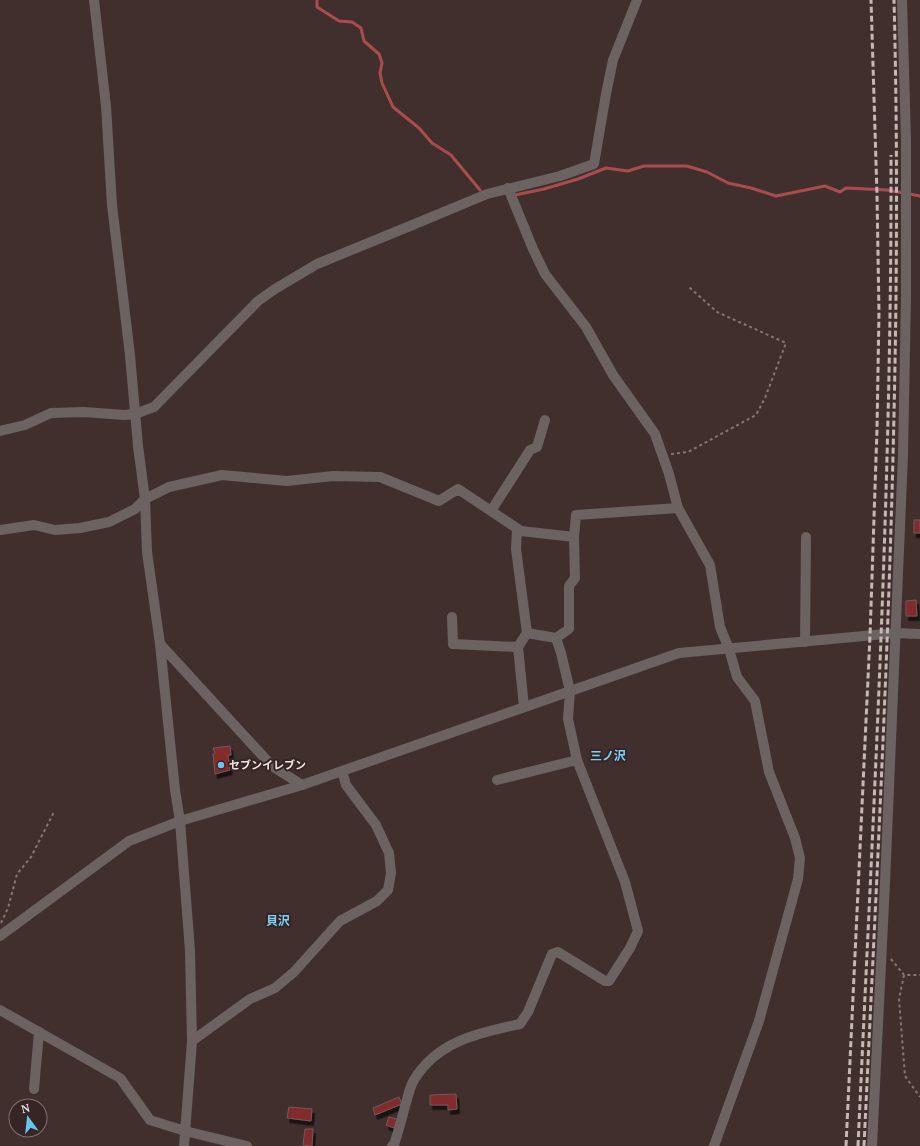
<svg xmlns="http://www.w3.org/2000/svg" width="920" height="1146" font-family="'PT Serif','Noto Sans JP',serif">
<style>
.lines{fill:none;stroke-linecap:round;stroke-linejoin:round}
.stream{stroke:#aa4c4c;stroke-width:3}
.building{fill:#83292c;stroke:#6f5b5a;filter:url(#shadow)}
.path{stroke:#857574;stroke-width:2;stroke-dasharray:3 3;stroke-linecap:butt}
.minor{stroke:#6c6262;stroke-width:10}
.rail{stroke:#c5b7b6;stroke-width:3;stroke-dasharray:6 3;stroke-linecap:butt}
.poi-dot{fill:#69c4f1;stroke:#362524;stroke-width:1.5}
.labels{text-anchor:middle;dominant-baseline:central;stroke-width:4;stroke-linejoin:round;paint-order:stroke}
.poi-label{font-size:11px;font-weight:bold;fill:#efe3e2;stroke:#362524;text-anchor:start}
.neighbourhood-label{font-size:12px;font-weight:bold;fill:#7ed1fb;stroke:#362524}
</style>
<defs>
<filter id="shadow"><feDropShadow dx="2.5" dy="4.5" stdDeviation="0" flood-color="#0009"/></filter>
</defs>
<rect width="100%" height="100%" fill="#412f2e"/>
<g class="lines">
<g class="stream">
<polyline points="317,0 317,7 339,21 352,22 361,28 364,41 379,54 382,63 380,73 382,83 393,107 419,128 432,143 451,155 480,190"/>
<polyline points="910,194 920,196"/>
<polyline points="515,195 544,189 578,179 606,168 628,171 644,166 687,166 707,172 728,183 751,188 776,196 825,186 840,192 846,188 887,190 904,193"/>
</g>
</g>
<g class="building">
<rect x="914" y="520" width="6" height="13"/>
<polygon points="916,600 917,616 906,616 906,601"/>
<polygon points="230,746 231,755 228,755 230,770 215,774 213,754 215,753 213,748"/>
<polygon points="456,1094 457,1109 448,1110 448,1105 430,1105 430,1095"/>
<polygon points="399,1097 402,1104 375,1115 373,1108"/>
<polygon points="289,1107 312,1109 311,1121 287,1118"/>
<polygon points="389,1117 397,1119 394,1128 386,1125"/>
<polygon points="305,1129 313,1129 312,1146 303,1145"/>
</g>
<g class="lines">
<g class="path">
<polyline points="671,454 688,452 756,415 765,398 786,343 717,312 689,287"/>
<polyline points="1,923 8,908 17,874 31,857 54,812"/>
<polyline points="891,959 904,975 920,975"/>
<polyline points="904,975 899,999 905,1076 920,1097"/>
</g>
<g class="minor">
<polyline points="94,0 106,106 112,205 130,355 138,446 145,499 147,552 160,644 175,790 180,821 190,951 192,1041 184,1146"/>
<polyline points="508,188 533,249 545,274 586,327 613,375 655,434 669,474 678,508 710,565 720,627 729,649 737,677 755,701 769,772 795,838 800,858 798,879 759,1021 714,1146"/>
<polyline points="0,431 25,425 51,413 84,412 124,415 135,414 154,407 258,301 275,289 317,264 410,226 487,194 560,176 594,164 606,94 613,60 637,0"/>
<polyline points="491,511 530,450 537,447 545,420"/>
<polyline points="517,529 516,549 527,633 518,647 524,707"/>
<polyline points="0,530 34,525 55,530 80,528 109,522 135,509 145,499 169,487 222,475 287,481 333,476 380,477 439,501 458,489 521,531 574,537 576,515 678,508"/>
<polyline points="452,617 453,644 518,647"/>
<polyline points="527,633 556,638 569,629 569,586 575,578 574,537"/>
<polyline points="805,642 806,537"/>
<polyline points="160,644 272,766 302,785"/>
<polyline points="497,780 577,760"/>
<polyline points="0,936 129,841 180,821 302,785 679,653 864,636 895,633 920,634"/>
<polyline points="0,1010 120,1078 150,1120 185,1131 247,1146"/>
<polyline points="192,1041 250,999 275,988 294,972 340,921 377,901 388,890 391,873 389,853 376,825 346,785 342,771"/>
<polyline points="34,1089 39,1032"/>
<path d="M392 1146 394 1145C398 1132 402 1119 405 1106 408 1098 409 1088 414 1080 437 1041 479 1033 520 1024L528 1012 552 954 558 952 605 981H609L630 948 638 931 625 882 577 760 568 719 570 691 561 653 556 638"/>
<polyline points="872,1146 885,883 903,455 906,297 906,140 902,0"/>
</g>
<g class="rail">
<polyline points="846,1146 870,636 877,429 879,312 877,195 871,0"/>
<path d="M858 1146C873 816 892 485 891 155"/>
<path d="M864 1146C882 764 904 382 894 0"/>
</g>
</g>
<circle class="poi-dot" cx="221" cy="765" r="4"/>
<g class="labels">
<g class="poi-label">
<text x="229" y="765">セブンイレブン</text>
</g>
<g class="neighbourhood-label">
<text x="608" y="755">三ノ沢</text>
<text x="278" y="920">貝沢</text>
</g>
</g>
<g transform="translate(28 1118) rotate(345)"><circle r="19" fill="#362524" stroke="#807170"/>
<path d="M0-3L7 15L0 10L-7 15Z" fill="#69c4f1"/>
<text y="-6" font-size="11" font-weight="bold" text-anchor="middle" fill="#efe3e2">N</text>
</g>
</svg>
